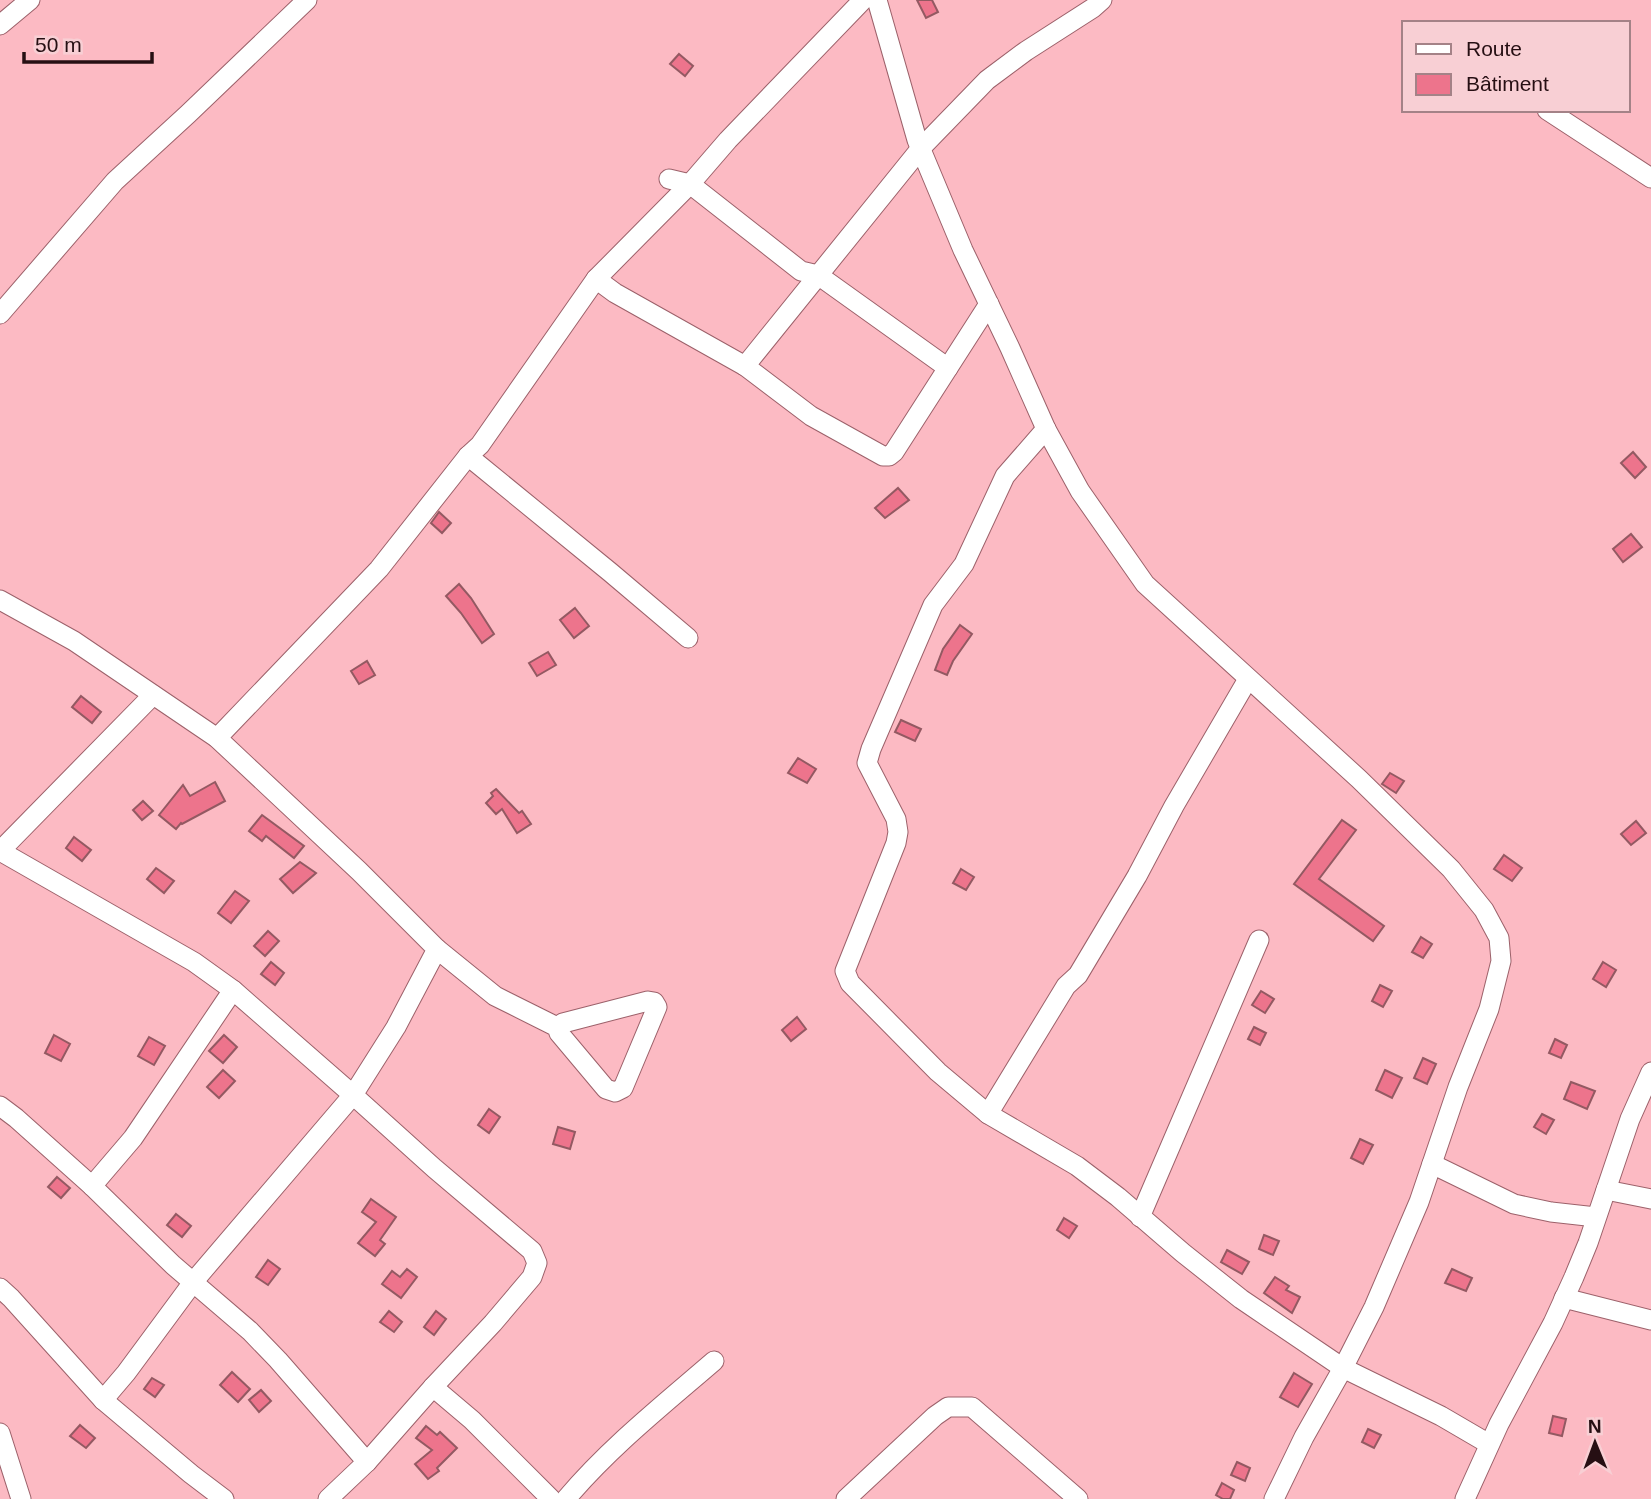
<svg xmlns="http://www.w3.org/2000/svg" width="1651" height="1499" font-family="Helvetica,sans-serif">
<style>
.building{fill:#ed748c;stroke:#935962;stroke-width:2}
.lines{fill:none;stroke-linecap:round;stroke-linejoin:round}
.minor-casing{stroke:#9c616a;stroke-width:21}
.minor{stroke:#fff;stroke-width:19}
</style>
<rect width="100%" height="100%" fill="#fcbac3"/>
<g class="building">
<polygon points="917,0 932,0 938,12 926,18"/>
<polygon points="679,54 693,66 685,76 670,64"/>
<polygon points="1633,452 1646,467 1635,478 1621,463"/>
<polygon points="898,488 909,500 885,518 875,508"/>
<polygon points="439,512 451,523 442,533 431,523"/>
<polygon points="1631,534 1642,547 1623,562 1613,549"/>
<polygon points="459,584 471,598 494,634 482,643 461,613 446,596"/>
<polygon points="575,608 589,626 574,638 560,620"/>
<polygon points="960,625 972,634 953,661 947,675 935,670 943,649"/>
<polygon points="548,652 556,665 537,676 529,663"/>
<polygon points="367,661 375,675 359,684 351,671"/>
<polygon points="81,696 101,712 92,723 72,707"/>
<polygon points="901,720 921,729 915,741 895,732"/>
<polygon points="798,758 816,769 807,783 788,773"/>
<polygon points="1390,773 1404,781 1396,793 1382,784"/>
<polygon points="215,782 225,801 182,824 181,823 176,829 159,815 183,785 190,796"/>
<polygon points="496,789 519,813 522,811 531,824 517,833 502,809 496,814 486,803 493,796 491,793"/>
<polygon points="143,801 153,811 142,820 133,810"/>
<polygon points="262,815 304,846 294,858 266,836 262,841 249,831"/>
<polygon points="1342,820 1356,830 1319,879 1384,926 1373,941 1294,884"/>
<polygon points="1636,821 1646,833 1631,845 1621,834"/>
<polygon points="74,837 91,850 82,861 66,848"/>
<polygon points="1504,855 1522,868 1512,881 1494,869"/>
<polygon points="300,862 316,873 293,893 280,879"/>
<polygon points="156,868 174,881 164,893 147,879"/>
<polygon points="961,869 974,877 966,890 953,883"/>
<polygon points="235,891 249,901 231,923 218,913"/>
<polygon points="268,931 279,941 265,956 254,946"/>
<polygon points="1421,937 1432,944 1423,958 1412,952"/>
<polygon points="271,962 284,973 275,985 261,974"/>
<polygon points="1603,962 1616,970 1606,987 1593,979"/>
<polygon points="1380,985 1392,991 1383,1007 1372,1001"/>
<polygon points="1261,991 1274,999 1265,1013 1252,1005"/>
<polygon points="797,1017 806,1029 791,1041 782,1030"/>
<polygon points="1254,1027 1266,1033 1260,1045 1248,1039"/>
<polygon points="54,1035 70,1044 61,1061 45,1053"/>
<polygon points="224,1035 237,1047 223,1063 209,1051"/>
<polygon points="149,1037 165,1046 154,1065 138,1056"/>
<polygon points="1555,1039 1567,1045 1561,1058 1549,1053"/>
<polygon points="1423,1058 1436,1064 1427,1084 1414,1078"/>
<polygon points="223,1070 235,1081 219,1098 207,1087"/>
<polygon points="1385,1070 1402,1078 1392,1098 1376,1090"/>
<polygon points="1571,1082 1595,1091 1587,1109 1564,1099"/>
<polygon points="489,1109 500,1117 489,1133 478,1125"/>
<polygon points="1542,1114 1554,1120 1546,1134 1534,1127"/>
<polygon points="558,1127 575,1132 570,1149 553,1144"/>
<polygon points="1360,1139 1373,1145 1363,1164 1351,1158"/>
<polygon points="57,1177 70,1188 61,1198 48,1187"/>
<polygon points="371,1199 396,1217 380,1240 385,1244 375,1256 358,1243 376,1222 362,1212"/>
<polygon points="176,1214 191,1226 182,1237 167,1225"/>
<polygon points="1064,1218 1077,1226 1069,1238 1057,1230"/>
<polygon points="1264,1235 1279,1241 1273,1255 1259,1249"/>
<polygon points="1227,1250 1249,1262 1242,1274 1221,1262"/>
<polygon points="268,1260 280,1269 268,1285 256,1277"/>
<polygon points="407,1269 417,1277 401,1298 382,1284 392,1271 400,1277"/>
<polygon points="1452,1269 1472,1278 1466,1291 1445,1283"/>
<polygon points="1275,1277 1289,1286 1286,1290 1300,1297 1292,1313 1264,1293"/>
<polygon points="389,1311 402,1322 394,1332 380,1322"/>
<polygon points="436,1311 446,1319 434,1335 424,1327"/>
<polygon points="232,1372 250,1389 238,1402 220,1385"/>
<polygon points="1294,1373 1312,1384 1298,1407 1280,1397"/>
<polygon points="152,1378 164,1385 155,1397 144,1389"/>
<polygon points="261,1390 271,1401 259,1412 249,1400"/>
<polygon points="1553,1416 1566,1419 1562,1436 1549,1433"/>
<polygon points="80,1425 95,1438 86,1448 70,1436"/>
<polygon points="426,1426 437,1435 440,1432 457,1448 437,1468 439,1471 428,1479 415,1464 432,1450 416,1438"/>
<polygon points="1368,1429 1381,1435 1374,1448 1362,1442"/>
<polygon points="1237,1462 1250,1468 1245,1481 1231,1475"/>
<polygon points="1222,1483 1234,1490 1230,1499 1223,1499 1216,1495"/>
</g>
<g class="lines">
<defs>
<g id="minor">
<polyline points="877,0 917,140 963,250 1010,348 1046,429 1080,491 1145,584 1359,779 1451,869 1484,910 1499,938 1501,961 1489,1009 1458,1087 1419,1202 1374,1307 1343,1368 1304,1437 1274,1499"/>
<polyline points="0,25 30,0"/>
<polyline points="1547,110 1651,178"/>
<polyline points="669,179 690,184 801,271 818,275 948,368"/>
<polyline points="596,279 615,293 745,366 811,416 883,456 889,456 894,452 989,304"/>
<polyline points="0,314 115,181 188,114 307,0"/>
<polyline points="745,366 921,148 987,80 1026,51 1093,8 1102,0"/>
<polyline points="1046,429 1005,476 964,564 933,605 871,749 867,763 896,819 898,832 896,843 845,971 850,983 938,1072 988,1114 1077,1166 1118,1197 1183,1253 1241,1299 1343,1368 1441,1416 1489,1444"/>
<polyline points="468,456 610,572 688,638"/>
<polyline points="0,600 74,641 217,738 359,871 437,949 396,1027 353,1095 434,1168 532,1251 537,1263 532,1277 493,1323 433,1387 367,1462 328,1499"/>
<polyline points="217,738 379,569 468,456 480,445 596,279 690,184 728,140 863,0"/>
<polyline points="0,851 194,962 233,990 353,1095 194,1281 126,1373 103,1400"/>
<polyline points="0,851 153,695"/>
<polyline points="437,949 495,996 557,1027 559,1033 606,1089 615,1092 623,1088 657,1007 654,1002 648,1001 563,1023 557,1027"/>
<polyline points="0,1106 16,1118 92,1186 173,1265 250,1331 278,1360 367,1462"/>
<polyline points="988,1114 1066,986 1078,975 1137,876 1174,806 1248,679"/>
<polyline points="1432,1164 1514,1204 1551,1212 1596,1217"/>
<polyline points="92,1186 133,1138 233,990"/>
<polyline points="1606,1190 1651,1199"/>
<polyline points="1140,1217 1259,940"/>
<polyline points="0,1288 11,1298 103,1400 191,1474 224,1499"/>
<polyline points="1564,1298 1651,1320"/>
<polyline points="433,1387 472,1420 551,1499"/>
<polyline points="0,1433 21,1499"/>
<path d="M566 1499C610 1447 663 1405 714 1361"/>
<polyline points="846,1499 935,1416 948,1407 972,1407 1078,1499"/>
<polyline points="1465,1499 1499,1424 1553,1323 1574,1277 1588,1243 1630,1119 1651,1072"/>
</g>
</defs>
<use href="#minor" class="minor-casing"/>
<use href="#minor" class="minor"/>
</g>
<rect x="1402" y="21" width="228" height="91" fill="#f8cfd4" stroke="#a48287" stroke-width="2"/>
<rect x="1416" y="44" width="35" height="10" fill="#ffffff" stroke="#a48287" stroke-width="2"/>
<text x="1466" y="56" font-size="21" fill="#260f13">Route</text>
<rect x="1416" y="74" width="35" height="21" fill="#ed748c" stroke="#a48287" stroke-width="2"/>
<text x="1466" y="91" font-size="21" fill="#260f13">Bâtiment</text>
<g transform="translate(1595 1443) rotate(359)" stroke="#f8cfd4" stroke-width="5" paint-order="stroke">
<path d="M0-5L12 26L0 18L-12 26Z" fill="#260f13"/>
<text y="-10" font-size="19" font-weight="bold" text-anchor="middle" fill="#260f13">N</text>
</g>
<path d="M24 52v10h128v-10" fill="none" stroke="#260f13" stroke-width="3.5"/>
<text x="35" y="52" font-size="21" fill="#260f13" stroke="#f8cfd4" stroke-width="5" paint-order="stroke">50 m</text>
</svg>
